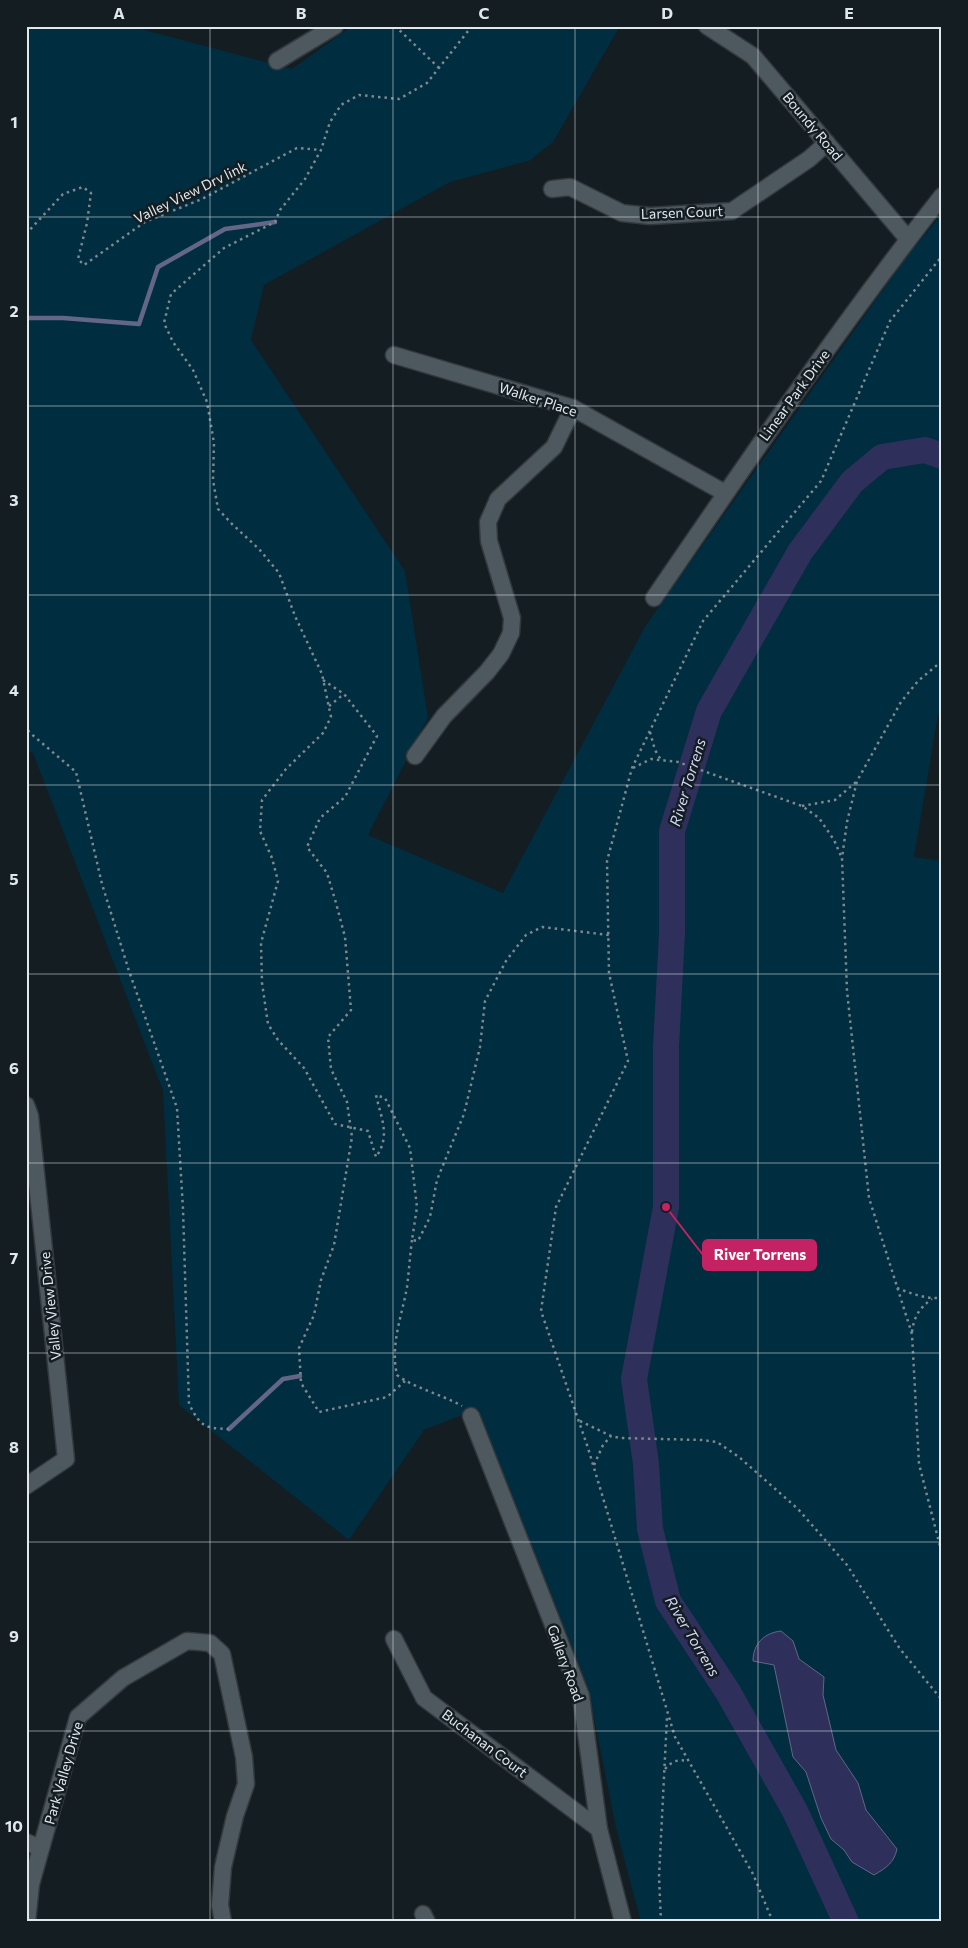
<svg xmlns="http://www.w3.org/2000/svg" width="968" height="1948" font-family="Commissioner,sans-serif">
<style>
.green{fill:#002d3f}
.water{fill:#2e2f5b;stroke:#646686}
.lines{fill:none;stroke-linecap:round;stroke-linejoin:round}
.stream{stroke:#646686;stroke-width:4.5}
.river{stroke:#2e2f5b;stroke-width:26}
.street-casing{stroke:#33383c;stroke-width:19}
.path{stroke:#7f888c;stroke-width:2.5;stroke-dasharray:2.5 4;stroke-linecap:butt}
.street{stroke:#4d595f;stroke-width:16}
.grid{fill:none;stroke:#e1e8ec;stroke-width:1;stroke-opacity:0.55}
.labels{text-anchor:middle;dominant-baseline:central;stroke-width:5;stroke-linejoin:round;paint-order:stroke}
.street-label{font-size:14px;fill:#e1e8ec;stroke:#131d22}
.water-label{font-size:15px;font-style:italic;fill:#d1d4f3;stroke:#131d22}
.leader{fill:none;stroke:#c42262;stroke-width:2}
.callout-dot{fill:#c42262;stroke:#131d22;stroke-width:2}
.callout{fill:#c42262;stroke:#c42262;stroke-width:2}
.callout-label{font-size:15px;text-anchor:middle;font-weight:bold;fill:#fff}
.neatline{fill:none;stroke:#e1e8ec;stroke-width:2}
.grid-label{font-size:16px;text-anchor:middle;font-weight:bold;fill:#e1e8ec}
</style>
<rect width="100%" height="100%" fill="#131d22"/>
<polygon class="green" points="26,26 130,26 292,69 352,26 620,26 553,142 529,161 450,182 264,285 251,340 405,571 428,718 368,835 503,893 646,625 904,260 942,214 942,713 938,715 914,857 942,861 942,1922 641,1922 616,1828 588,1688 478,1409 424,1430 349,1540 179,1405 163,1091 33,753 26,751"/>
<path class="water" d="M781 1631 793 1641 799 1659 824 1677 823 1695 836 1750 858 1783 866 1810 897 1849C894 1863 886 1868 874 1875L852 1862 844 1850 831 1839 821 1818 806 1772 793 1757 774 1665 753 1661C753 1644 764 1633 781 1631Z"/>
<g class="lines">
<g class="stream">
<polyline points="26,318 63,318 139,324 158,267 225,229 275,222"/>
<polyline points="229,1429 283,1379 300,1376"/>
</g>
<polyline class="river" points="846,1922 795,1811 728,1692 668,1601 650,1529 646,1464 634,1379 666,1207 666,1047 672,933 672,831 709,711 800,552 852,482 882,457 925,450 942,456"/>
<defs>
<g id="street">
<polyline points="707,26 753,56 908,239"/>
<polyline points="277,61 335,26"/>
<polyline points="552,189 570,187 622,213 650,216 732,211 809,159 827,143"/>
<polyline points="394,355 573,408 725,493"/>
<path d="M654 598C747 462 840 326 942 196"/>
<polyline points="415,756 444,716 487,672 501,654 511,633 512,618 489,541 488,522 498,499 554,447 573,408"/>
<polyline points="26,1105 30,1116 66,1459 26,1486"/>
<polyline points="471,1416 581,1696 599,1829 623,1922"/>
<polyline points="394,1639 424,1698 599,1829"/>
<polyline points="26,1842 41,1848"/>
<polyline points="423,1914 427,1922"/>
<polyline points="27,1922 31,1884 78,1717 123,1678 187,1641 210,1643 222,1654 244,1757 246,1784 235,1816 223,1867 220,1905 223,1922"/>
</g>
</defs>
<use href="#street" class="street-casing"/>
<g class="path">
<polyline points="395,26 439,68"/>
<path d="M472 26 427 83 399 99 359 95 341 105 330 122 321 150 305 179 280 210 275 222 224 248 171 294 164 323 173 342 193 370 207 402 214 443 213 480 218 509 232 524 259 549 279 573 295 616 322 674 331 717 323 733 286 769 262 800 260 831 272 858 278 881 261 943 262 983 268 1024 278 1040 304 1068 335 1124 368 1131 376 1157C391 1136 381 1118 376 1095L385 1098 410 1148 417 1207 412 1240 418 1241 430 1217 437 1180 464 1114 480 1047 485 1001 506 961 526 935 542 927 609 935"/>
<polyline points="26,234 63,194 83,187 91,193 87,223 78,259 84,265 145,222 202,199 297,148 321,150"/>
<polyline points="942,661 918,681 901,702 857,781 847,822 842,858 847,991 869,1198 912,1334 919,1464 942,1554"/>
<polyline points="323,680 344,694 377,736 345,797 320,818 307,847 327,873 336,903 345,937 351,1010 328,1037 331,1069 347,1102 352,1137 334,1245 321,1280 314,1315 299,1348 301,1383 319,1412 387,1397 405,1381"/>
<polyline points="329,706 344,694"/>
<path d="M26 724 29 732 76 772 102 884 129 971 177 1108 183 1209 189 1404C201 1427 204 1428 229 1429"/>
<polyline points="650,732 655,750 661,760"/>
<polyline points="633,768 651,759 678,762 802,806 819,818 834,840 841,856"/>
<polyline points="802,806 835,800 856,782"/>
<path d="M412 1240C410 1255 409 1271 407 1287 402 1316 390 1344 397 1375 416 1389 441 1394 462 1406"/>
<path d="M897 1288C912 1294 926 1299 942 1298"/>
<path d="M912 1332C914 1317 919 1308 932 1299"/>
<polyline points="580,1421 611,1436 620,1438 702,1440 717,1442 739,1457 798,1509 847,1565 900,1649 942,1700"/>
<polyline points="594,1465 603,1445 611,1436"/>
<path d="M665 1769C672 1761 678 1759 688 1761"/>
<polyline points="661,1922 659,1877 667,1717"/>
<polyline points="773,1922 753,1874 675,1737 588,1448 541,1311 556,1207 628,1061 609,973 607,861 632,768 703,621 821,481 890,321 942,256"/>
</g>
<use href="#street" class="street"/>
</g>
<path class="grid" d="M210 26V1922M393 26V1922M575 26V1922M758 26V1922M26 217H942M26 406H942M26 595H942M26 785H942M26 974H942M26 1163H942M26 1353H942M26 1542H942M26 1731H942"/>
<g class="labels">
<g class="street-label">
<text transform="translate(813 126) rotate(50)">Boundy Road</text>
<text transform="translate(190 192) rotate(-26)">Valley View Drv link</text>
<text transform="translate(682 212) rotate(-2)">Larsen Court</text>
<text transform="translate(794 395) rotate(-54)">Linear Park Drive</text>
<text transform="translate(538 399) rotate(18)">Walker Place</text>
<text transform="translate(50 1306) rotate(-96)">Valley View Drive</text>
<text transform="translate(566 1663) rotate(70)">Gallery Road</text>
<text transform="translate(485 1743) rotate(37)">Buchanan Court</text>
<text transform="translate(63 1773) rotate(-74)">Park Valley Drive</text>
</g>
<g class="water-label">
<text transform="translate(687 782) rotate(-73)">River Torrens</text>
<text transform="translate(693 1636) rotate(59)">River Torrens</text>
</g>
</g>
<path class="leader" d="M666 1207L703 1255"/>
<circle class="callout-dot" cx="666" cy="1207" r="5"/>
<rect class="callout" x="703" y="1240" width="113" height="30" rx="5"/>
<g class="callout-label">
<text x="760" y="1260">River Torrens</text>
</g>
<rect width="968" height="1948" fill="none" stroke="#131d22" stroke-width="55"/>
<rect x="28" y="28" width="912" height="1892" class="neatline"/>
<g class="grid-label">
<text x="119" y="19">A</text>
<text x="301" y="19">B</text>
<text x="484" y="19">C</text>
<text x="667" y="19">D</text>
<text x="849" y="19">E</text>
<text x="14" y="128">1</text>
<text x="14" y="317">2</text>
<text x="14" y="506">3</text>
<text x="14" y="696">4</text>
<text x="14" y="885">5</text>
<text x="14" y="1074">6</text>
<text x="14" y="1264">7</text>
<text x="14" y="1453">8</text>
<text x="14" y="1642">9</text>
<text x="14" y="1832">10</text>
</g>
</svg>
